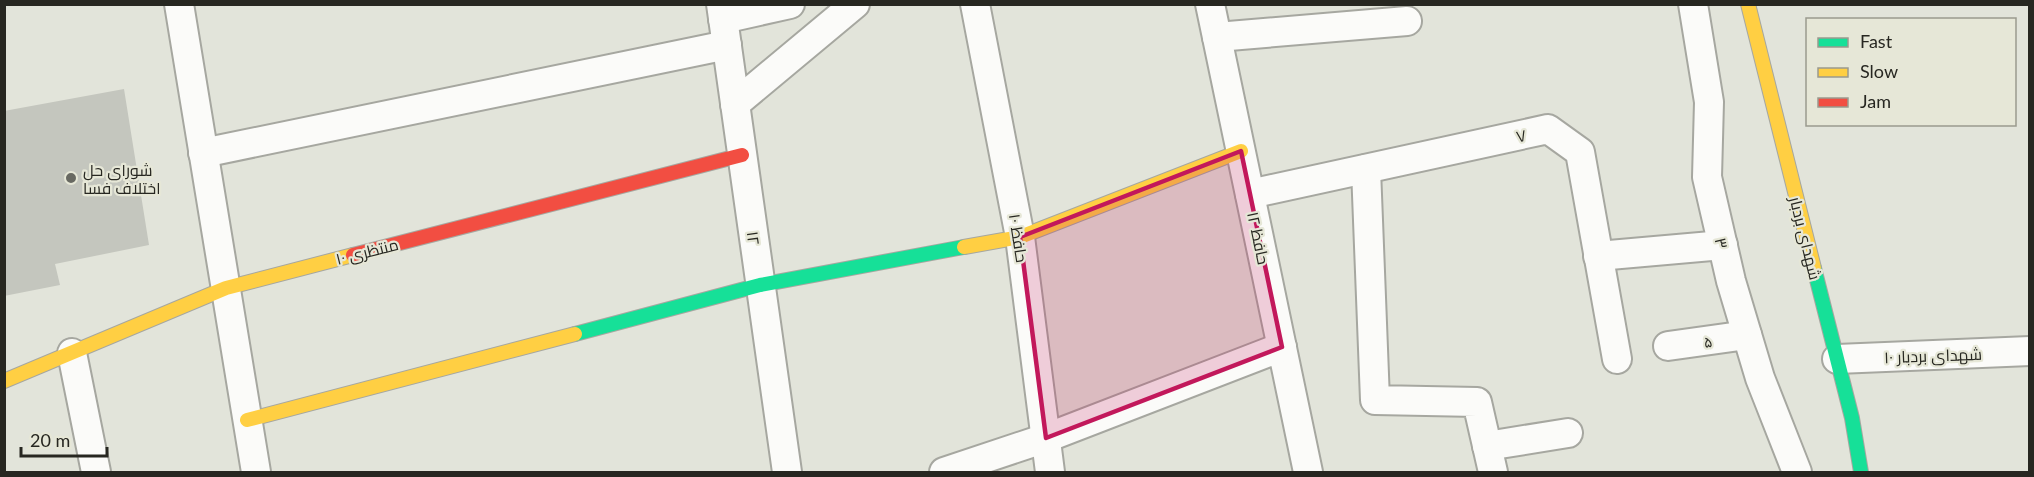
<svg xmlns="http://www.w3.org/2000/svg" width="2034" height="477" font-family="Lato,Cairo,sans-serif">
<style>
.building{fill:#c4c6be}
.lines{fill:none;stroke-linecap:round;stroke-linejoin:round}
.street-casing{stroke:#a6a7a0;stroke-width:32}
.fast-casing{stroke:#a6a7a0;stroke-width:16}
.slow-casing{stroke:#a6a7a0;stroke-width:16}
.jam-casing{stroke:#a6a7a0;stroke-width:16}
.street{stroke:#fbfbf9;stroke-width:28}
.fast{stroke:#16e098;stroke-width:14}
.slow{stroke:#ffcf43;stroke-width:14}
.jam{stroke:#f24e42;stroke-width:14}
.marked{fill:#c2185b;fill-opacity:0.2;stroke:#c2185b;stroke-width:4.5;stroke-linejoin:round}
.poi-dot{fill:#686962;stroke:#e6e7d7;stroke-width:2}
.labels{text-anchor:middle;dominant-baseline:central;stroke-width:4.5;stroke-linejoin:round;paint-order:stroke}
.street-label{font-size:16px;fill:#272721;stroke:#e6e7d7}
.poi-label{font-size:16px;fill:#272721;stroke:#e6e7d7;text-anchor:start}
</style>
<rect width="100%" height="100%" fill="#e2e4da"/>
<polygon class="building" points="124,89 149,245 55,264 60,285 4,296 4,111"/>
<g class="lines">
<defs>
<g id="street">
<polyline points="179,4 256,472"/>
<polyline points="721,4 787,472"/>
<polyline points="975,4 1020,237 1050,472"/>
<polyline points="1210,4 1308,472"/>
<polyline points="1693,4 1709,102 1707,177 1731,281 1760,378 1797,472"/>
<polyline points="723,19 790,4"/>
<polyline points="1217,37 1407,21"/>
<polyline points="735,104 855,4"/>
<polyline points="203,153 727,45"/>
<polyline points="1366,169 1375,400 1477,402 1493,472"/>
<polyline points="1250,194 1548,129 1580,152 1617,359"/>
<polyline points="1598,256 1723,245"/>
<polyline points="1668,346 1747,335"/>
<polyline points="72,353 96,472"/>
<polyline points="1837,359 2030,351"/>
<polyline points="1487,446 1568,433"/>
<polyline points="944,472 1046,438 1282,347"/>
</g>
<g id="fast">
<polyline points="1814,268 1852,418 1861,472"/>
<polyline points="575,334 760,285 964,247"/>
</g>
<g id="slow">
<polyline points="1748,4 1814,268"/>
<polyline points="964,247 1020,237 1241,151"/>
<polyline points="4,381 226,288 353,255"/>
<polyline points="247,420 575,334"/>
</g>
<polyline id="jam" points="353,255 742,155"/>
</defs>
<use href="#street" class="street-casing"/>
<use href="#fast" class="fast-casing"/>
<use href="#slow" class="slow-casing"/>
<use href="#jam" class="jam-casing"/>
<use href="#street" class="street"/>
<use href="#fast" class="fast"/>
<use href="#slow" class="slow"/>
<use href="#jam" class="jam"/>
</g>
<path class="marked" d="M1241 151 1282 347 1046 438 1020 237Z"/>
<circle class="poi-dot" cx="71" cy="178" r="6"/>
<g class="labels">
<g class="street-label">
<text transform="translate(1521 135) rotate(-12)">۷</text>
<text transform="translate(754 238) rotate(82)">۱۲</text>
<text transform="translate(1019 238) rotate(81)">حافظ ۱۰</text>
<text transform="translate(1259 238) rotate(78)">حافظ ۱۲</text>
<text transform="translate(1806 238) rotate(76)">شهدای بردبار</text>
<text transform="translate(1722 243) rotate(77)">۳</text>
<text transform="translate(367 251) rotate(-14)">منتظری ۱۰</text>
<text transform="translate(1708 341) rotate(-8)">۵</text>
<text transform="translate(1933 355) rotate(-2)">شهدای بردبار ۱۰</text>
</g>
<g class="poi-label">
<text x="83" y="169">شورای حل<tspan x="83" dy="18">اختلاف فسا</tspan></text>
</g>
</g>
<rect width="2034" height="477" fill="none" stroke="#272721" stroke-width="12"/>
<rect x="1806" y="18" width="210" height="108" fill="#e6e7d7" stroke="#9a9a8e" stroke-width="1.5"/>
<rect x="1818" y="38" width="30" height="9" fill="#16e098" stroke="#9a9a8e" stroke-width="1.5"/>
<text x="1860" y="48" font-size="18" fill="#272721">Fast</text>
<rect x="1818" y="68" width="30" height="9" fill="#ffcf43" stroke="#9a9a8e" stroke-width="1.5"/>
<text x="1860" y="78" font-size="18" fill="#272721">Slow</text>
<rect x="1818" y="98" width="30" height="9" fill="#f24e42" stroke="#9a9a8e" stroke-width="1.5"/>
<text x="1860" y="108" font-size="18" fill="#272721">Jam</text>
<path d="M21 447v9h86v-9" fill="none" stroke="#272721" stroke-width="3"/>
<text x="30" y="447" font-size="18" fill="#272721" stroke="#e6e7d7" stroke-width="4.5" paint-order="stroke">20 m</text>
</svg>
